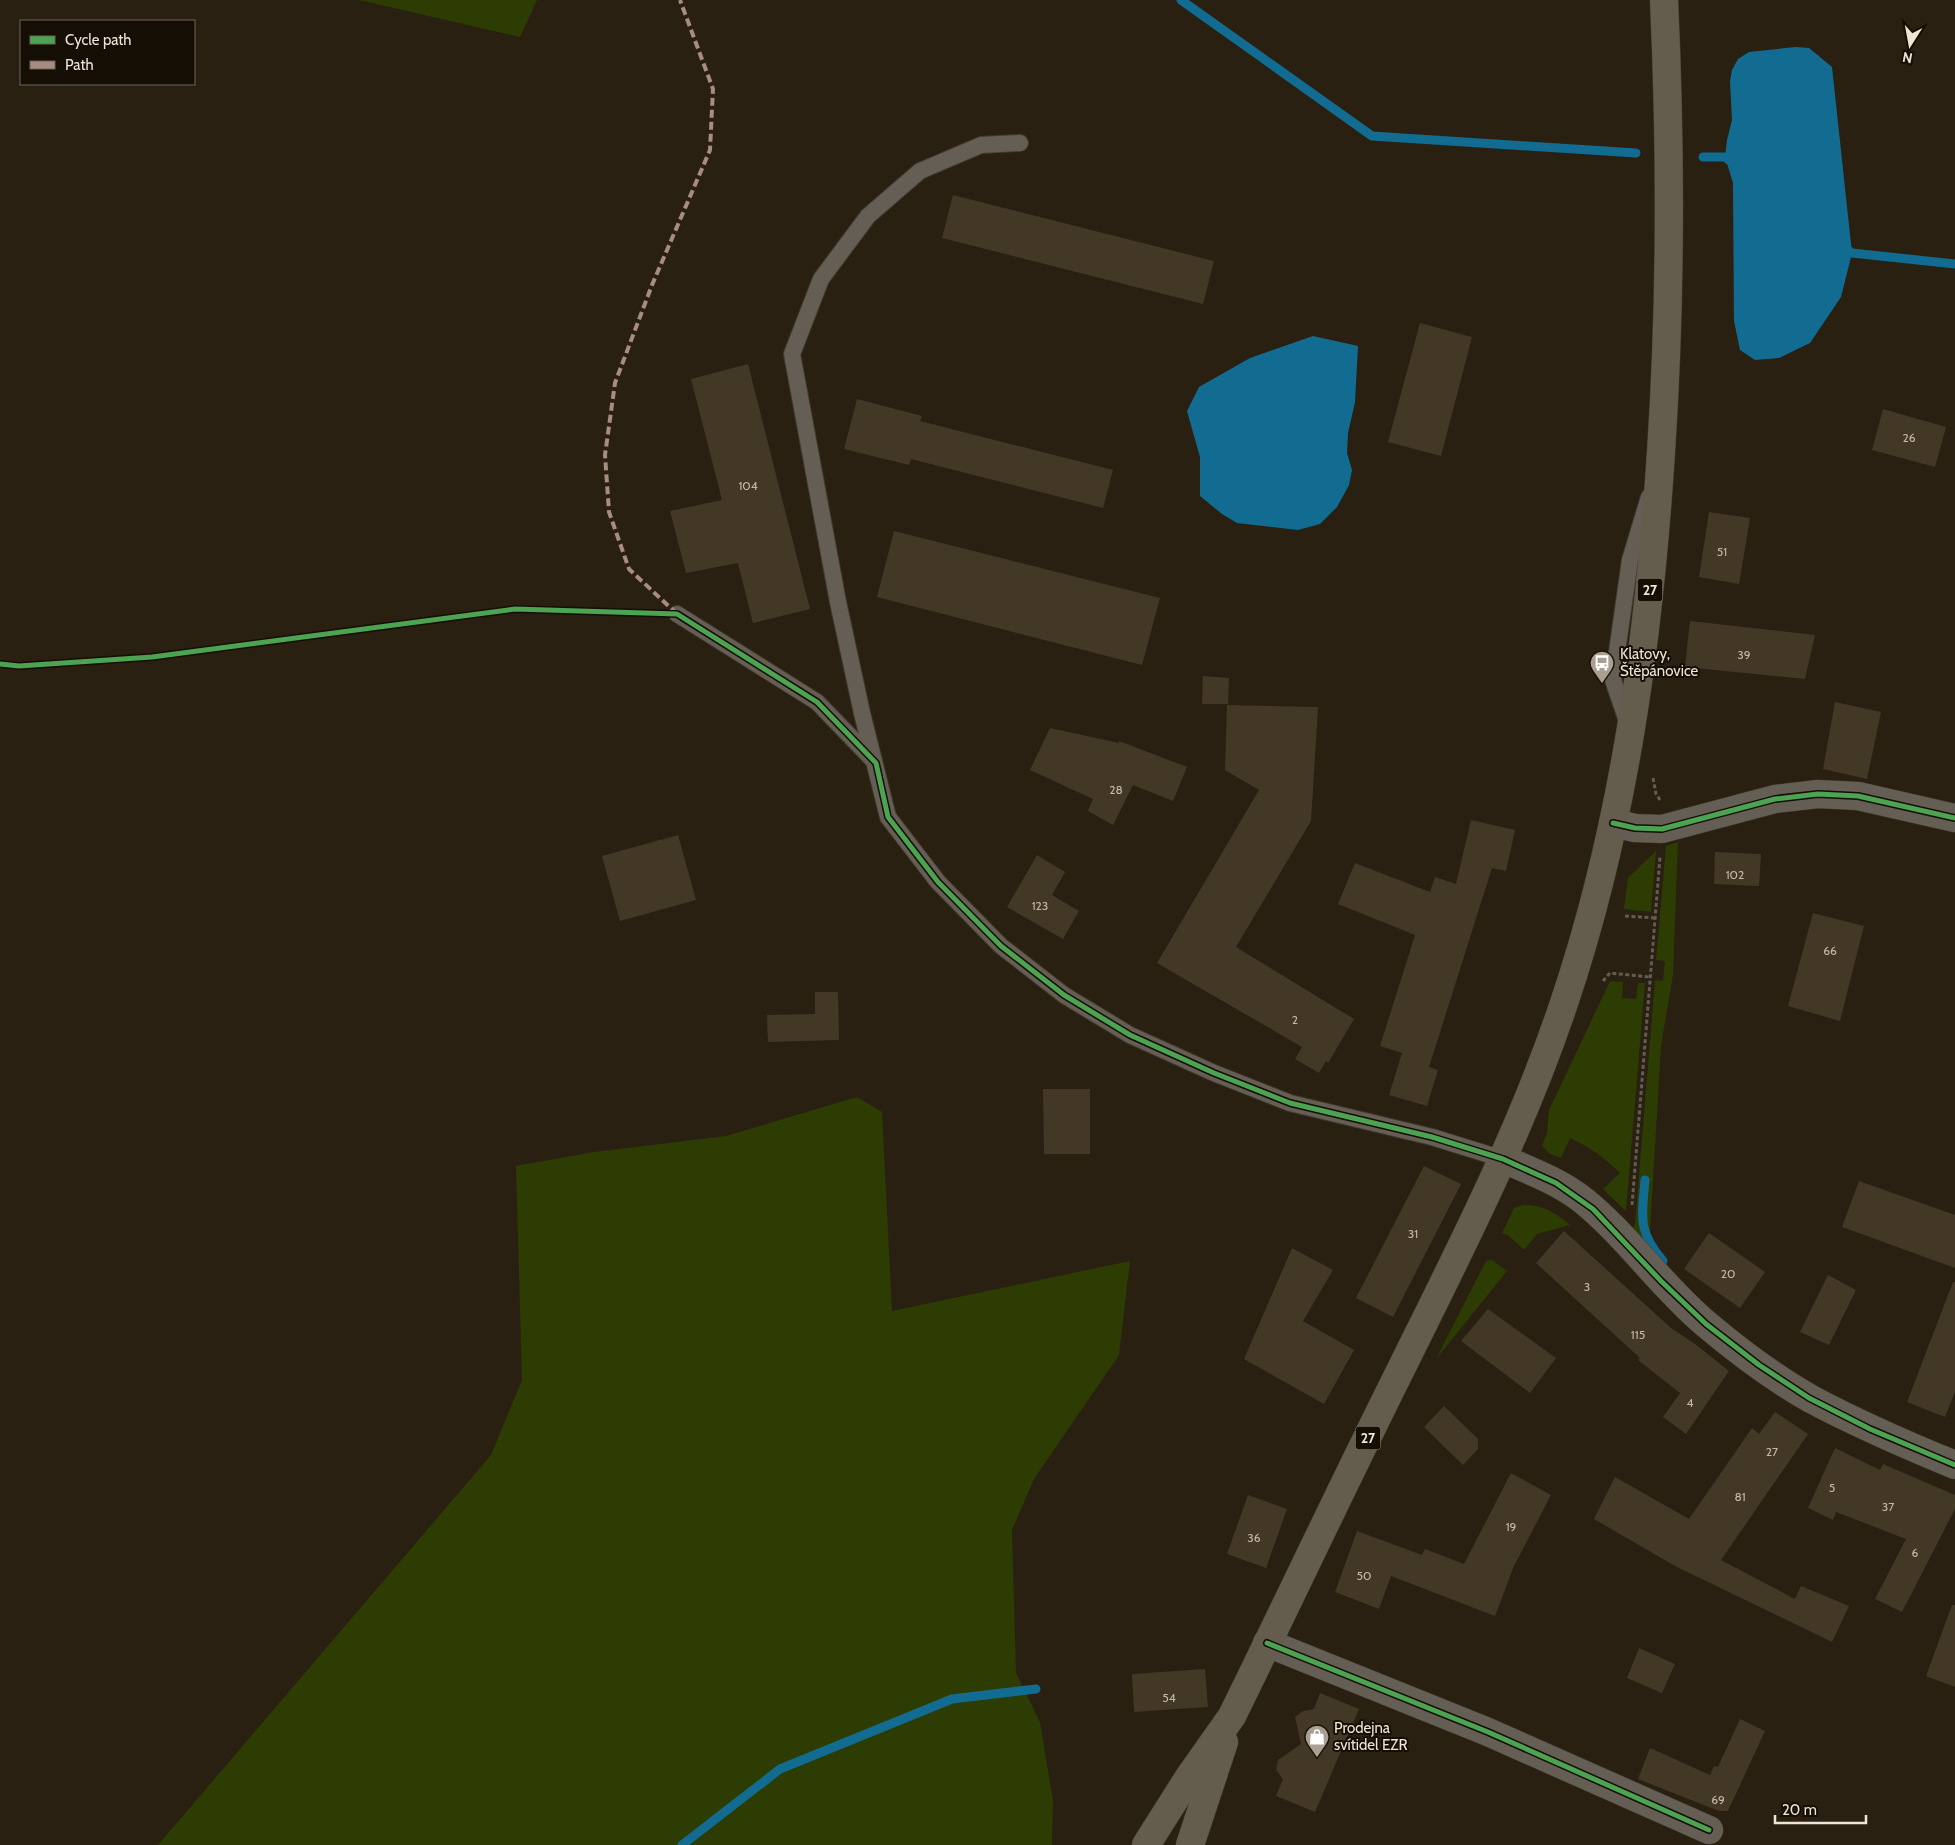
<svg xmlns="http://www.w3.org/2000/svg" width="1955" height="1845" font-family="Cabin,sans-serif">
<style>
.green{fill:#2c3c02}
.water{fill:#126c91}
.lines{fill:none;stroke-linecap:round;stroke-linejoin:round}
.stream{stroke:#126c91;stroke-width:9}
.building{fill:#423825}
.lane-casing{stroke:#423b30;stroke-width:18}
.street-casing{stroke:#423b30;stroke-width:29}
.primary-casing{stroke:#423b30;stroke-width:29}
.path{stroke:#645c53;stroke-width:3;stroke-dasharray:4 2.5;stroke-linecap:butt}
.lane{stroke:#655e54;stroke-width:16}
.street{stroke:#655e54;stroke-width:28}
.primary{stroke:#645c4d;stroke-width:28}
.quiet{stroke:#a88b81;stroke-width:4;stroke-dasharray:8 4;stroke-linecap:butt}
.cycleway-casing{stroke:#150e04;stroke-width:8}
.cycleway{stroke:#4ca352;stroke-width:5}
.labels{text-anchor:middle;dominant-baseline:central;stroke-width:4;stroke-linejoin:round;paint-order:stroke}
.number-label{font-size:12px;fill:#c4b9a9}
.shield{fill:#150e04;stroke:#aea496;stroke-width:1}
.shield-label{font-size:14px;font-weight:bold;fill:#efe4d5}
.poi-label{font-size:15px;fill:#efe4d5;stroke:#150e04;text-anchor:start}
</style>
<rect width="100%" height="100%" fill="#292012"/>
<g class="green">
<polygon points="359,0 537,0 520,37"/>
<polygon points="1678,842 1673,975 1661,1046 1650,1230 1645,1246 1632,1231 1635,1224 1655,980 1663,981 1665,961 1656,960 1666,846"/>
<polygon points="1656,851 1651,912 1624,909 1628,878"/>
<path d="M1610 981 1623 982 1622 998 1636 999 1638 983H1645L1626 1211 1603 1189 1620 1173C1605 1158 1590 1147 1570 1138L1561 1158 1550 1154 1542 1146 1547 1133 1549 1110Z"/>
<polygon points="857,1097 882,1112 892,1311 1130,1261 1119,1355 1034,1479 1012,1530 1016,1673 1040,1722 1053,1801 1052,1845 158,1845 491,1455 522,1380 516,1166 594,1152 726,1136"/>
<path d="M1523 1205C1542 1204 1556 1213 1570 1225L1537 1234 1524 1250 1508 1235 1502 1233 1514 1208Z"/>
<polygon points="1488,1260 1492,1260 1507,1271 1436,1359 1485,1263"/>
</g>
<g class="water">
<polygon points="1795,47 1809,48 1832,67 1852,253 1841,297 1810,343 1779,358 1755,360 1740,350 1734,321 1733,183 1725,157 1727,140 1732,120 1730,81 1732,70 1738,59 1749,52"/>
<polygon points="1313,336 1358,346 1355,402 1348,433 1347,453 1352,470 1349,485 1337,507 1320,524 1298,530 1237,523 1222,514 1200,496 1200,457 1187,411 1199,387 1250,358"/>
</g>
<g class="lines">
<g class="stream">
<polyline points="1181,0 1372,136 1636,153"/>
<polyline points="1703,157 1725,157 1735,165"/>
<polyline points="1843,246 1852,253 1955,264"/>
<path d="M1645 1180C1642 1216 1637 1231 1663 1261"/>
<polyline points="682,1845 780,1769 952,1699 1036,1689"/>
</g>
</g>
<g class="building">
<polygon points="953,195 1214,261 1203,304 942,238"/>
<polygon points="1420,323 1472,337 1441,456 1388,442"/>
<polygon points="748,364 810,609 753,623 738,563 686,573 670,511 722,500 691,379"/>
<polygon points="857,399 922,416 920,421 1113,470 1103,508 911,459 909,465 844,449"/>
<polygon points="1883,409 1946,427 1935,467 1872,450"/>
<polygon points="1709,512 1750,518 1739,584 1699,577"/>
<polygon points="894,531 1160,598 1142,665 877,597"/>
<polygon points="1690,621 1815,635 1805,679 1685,667"/>
<polygon points="1203,676 1229,678 1228,704 1202,704"/>
<polygon points="1835,702 1881,712 1867,779 1823,769"/>
<polygon points="1227,705 1318,707 1311,821 1236,947 1354,1019 1328,1063 1326,1061 1319,1073 1295,1059 1302,1047 1157,963 1259,790 1225,770"/>
<polygon points="1050,728 1119,743 1119,741 1187,767 1173,801 1133,785 1113,825 1088,811 1093,799 1030,770"/>
<polygon points="1471,820 1515,830 1506,871 1492,868 1429,1067 1438,1070 1427,1106 1389,1095 1402,1053 1380,1046 1415,935 1338,904 1355,863 1430,892 1435,877 1456,884"/>
<polygon points="678,835 696,900 620,921 602,856"/>
<polygon points="1715,852 1761,854 1759,886 1714,884"/>
<polygon points="1037,855 1065,872 1052,895 1079,911 1063,939 1007,907"/>
<polygon points="1813,913 1864,926 1840,1021 1788,1006"/>
<polygon points="815,992 838,992 839,1040 768,1042 767,1015 815,1014"/>
<polygon points="1043,1089 1090,1089 1090,1154 1044,1154"/>
<polygon points="1424,1166 1461,1184 1393,1317 1356,1298"/>
<polygon points="1859,1181 1955,1215 1955,1268 1842,1227"/>
<polygon points="1564,1231 1671,1328 1695,1344 1729,1371 1686,1434 1663,1417 1680,1393 1638,1360 1640,1358 1536,1263"/>
<polygon points="1709,1233 1765,1272 1740,1308 1684,1269"/>
<polygon points="1292,1248 1333,1270 1303,1321 1354,1350 1324,1404 1244,1359"/>
<polygon points="1828,1275 1856,1290 1829,1345 1800,1332"/>
<polygon points="1953,1282 1955,1282 1955,1392 1945,1417 1907,1402"/>
<polygon points="1488,1309 1556,1358 1530,1393 1461,1341"/>
<polygon points="1444,1406 1478,1439 1478,1449 1463,1465 1424,1427"/>
<polygon points="1775,1412 1808,1434 1721,1560 1795,1599 1801,1586 1849,1606 1832,1642 1675,1566 1594,1519 1615,1477 1689,1519 1752,1428 1759,1434"/>
<polygon points="1835,1448 1880,1470 1883,1464 1955,1495 1955,1509 1902,1612 1875,1599 1906,1539 1836,1512 1833,1520 1808,1508"/>
<polygon points="1511,1473 1551,1495 1514,1566 1495,1616 1391,1576 1379,1609 1335,1592 1357,1531 1422,1555 1425,1549 1464,1564"/>
<polygon points="1248,1495 1287,1509 1266,1568 1227,1554"/>
<polygon points="1952,1605 1955,1605 1955,1687 1926,1676"/>
<polygon points="1639,1648 1675,1664 1662,1693 1627,1678"/>
<polygon points="1205,1669 1208,1707 1134,1712 1132,1674"/>
<polygon points="1320,1693 1359,1709 1315,1812 1276,1796 1283,1779 1276,1770 1278,1760 1301,1744 1295,1717 1303,1711 1314,1709"/>
<polygon points="1740,1719 1765,1731 1728,1811 1719,1811 1638,1779 1650,1748 1710,1775 1714,1766 1718,1767"/>
</g>
<g class="lines">
<defs>
<g id="lane">
<polyline points="1020,143 981,145 920,171 868,216 821,279 792,354 838,602 862,713 888,817 938,882 1001,946 1064,995 1130,1035 1214,1073 1290,1103 1432,1137 1503,1159"/>
<polyline points="677,614 817,702 874,761"/>
<polyline points="1628,724 1613,680 1630,560 1649,497"/>
</g>
<g id="street">
<polyline points="1613,823 1635,828 1662,829 1775,799 1818,794 1858,796 1955,818"/>
<path d="M1503 1159C1531 1171 1560 1182 1584 1201 1628 1237 1662 1287 1706 1324 1738 1351 1774 1378 1811 1399 1858 1424 1906 1445 1955 1465"/>
<polyline points="1267,1643 1488,1732 1709,1830"/>
</g>
<g id="primary">
<path d="M1146 1845 1189 1777 1232 1716C1289 1600 1344 1483 1402 1367 1461 1248 1522 1129 1564 1003 1624 825 1649 639 1661 452 1671 301 1671 151 1664 0"/>
<polyline points="1190,1845 1224,1742"/>
</g>
</defs>
<use href="#lane" class="lane-casing"/>
<use href="#street" class="street-casing"/>
<use href="#primary" class="primary-casing"/>
<g class="path">
<polyline points="1653,778 1656,794 1660,800"/>
<polyline points="1625,916 1655,918"/>
<polyline points="1603,981 1610,973 1650,977"/>
<polyline points="1632,1205 1660,857"/>
</g>
<use href="#lane" class="lane"/>
<use href="#street" class="street"/>
<use href="#primary" class="primary"/>
<polyline class="quiet" points="677,614 629,569 609,512 605,455 615,383 652,285 710,150 713,89 680,0"/>
<defs>
<g id="cycleway">
<polyline points="0,664 19,666 152,657 515,609 677,614 817,702 876,763 888,817 938,882 1001,946 1064,995 1130,1035 1214,1073 1290,1103 1432,1137 1503,1159 1556,1183 1593,1209 1661,1281 1706,1324 1759,1365 1809,1398 1870,1429 1955,1465"/>
<polyline points="1613,823 1635,828 1662,829 1775,799 1818,794 1858,796 1955,818"/>
<polyline points="1267,1643 1488,1732 1709,1830"/>
</g>
</defs>
<use href="#cycleway" class="cycleway-casing"/>
<use href="#cycleway" class="cycleway"/>
</g>
<defs>
<symbol id="bus-pin" viewBox="-11 -11 22 30"><path d="M0 17L-7.5 6A9.5 9.5 0 1 1 7.5 6Z" fill="#aa9f91" stroke="#150e04"/><path d="M-5-6H5V4H4V6H2V4H-2V6H-4V4H-5ZM-3.5-4V0h7V-4ZM-3.5 1.2v1.5H-2V1.2ZM2 1.2v1.5H3.5V1.2Z" fill="#fff"/></symbol>
<symbol id="shop-pin" viewBox="-11 -11 22 30"><path d="M0 17L-7.5 6A9.5 9.5 0 1 1 7.5 6Z" fill="#aa9f91" stroke="#150e04"/><path d="M-5-2.5h2.3a2.7 3.5 0 0 1 5.4 0H5L5.5 6h-11ZM-1.5-2.5h3a1.5 2.3 0 0 0-3 0Z" fill="#fff"/></symbol>
</defs>
<g fill-rule="evenodd">
<use href="#bus-pin" x="1588" y="649" width="28" height="38"/>
<use href="#shop-pin" x="1303" y="1723" width="28" height="38"/>
</g>
<g class="labels">
<g class="number-label">
<text x="1909" y="437">26</text>
<text x="748" y="485">104</text>
<text x="1722" y="551">51</text>
<text x="1744" y="654">39</text>
<text x="1116" y="789">28</text>
<text x="1735" y="874">102</text>
<text x="1040" y="905">123</text>
<text x="1830" y="950">66</text>
<text x="1295" y="1019">2</text>
<text x="1413" y="1233">31</text>
<text x="1728" y="1273">20</text>
<text x="1587" y="1286">3</text>
<text x="1638" y="1334">115</text>
<text x="1690" y="1402">4</text>
<text x="1772" y="1451">27</text>
<text x="1832" y="1487">5</text>
<text x="1740" y="1496">81</text>
<text x="1888" y="1506">37</text>
<text x="1511" y="1526">19</text>
<text x="1254" y="1537">36</text>
<text x="1915" y="1552">6</text>
<text x="1364" y="1575">50</text>
<text x="1169" y="1697">54</text>
<text x="1718" y="1799">69</text>
</g>
<g class="shield">
<rect x="1637.5" y="578.5" width="25" height="23" rx="4"/>
<rect x="1355.5" y="1426.5" width="25" height="23" rx="4"/>
</g>
<g class="shield-label">
<text x="1650" y="590">27</text>
<text x="1368" y="1438">27</text>
</g>
<g class="poi-label">
<text x="1620" y="654">Klatovy,<tspan x="1620" dy="17">Štěpánovice</tspan></text>
<text x="1334" y="1728">Prodejna<tspan x="1334" dy="17">svítidel EZR</tspan></text>
</g>
</g>
<rect x="20" y="20" width="175" height="65" fill="#150e04" stroke="#6c6458"/>
<rect x="30" y="36" width="25" height="8" fill="#4ca352" stroke="#6c6458"/>
<text x="65" y="45" font-size="15" fill="#efe4d5">Cycle path</text>
<rect x="30" y="61" width="25" height="8" fill="#a88b81" stroke="#6c6458"/>
<text x="65" y="70" font-size="15" fill="#efe4d5">Path</text>
<g transform="translate(1910 45) rotate(191)" stroke="#150e04" stroke-width="4" paint-order="stroke">
<path d="M0-4L9 19L0 12L-9 19Z" fill="#efe4d5"/>
<text y="-8" font-size="14" font-weight="bold" text-anchor="middle" fill="#efe4d5">N</text>
</g>
<path d="M1775 1815v8h91v-8" fill="none" stroke="#efe4d5" stroke-width="2.5"/>
<text x="1782" y="1815" font-size="15" fill="#efe4d5" stroke="#150e04" stroke-width="4" paint-order="stroke">20 m</text>
</svg>
